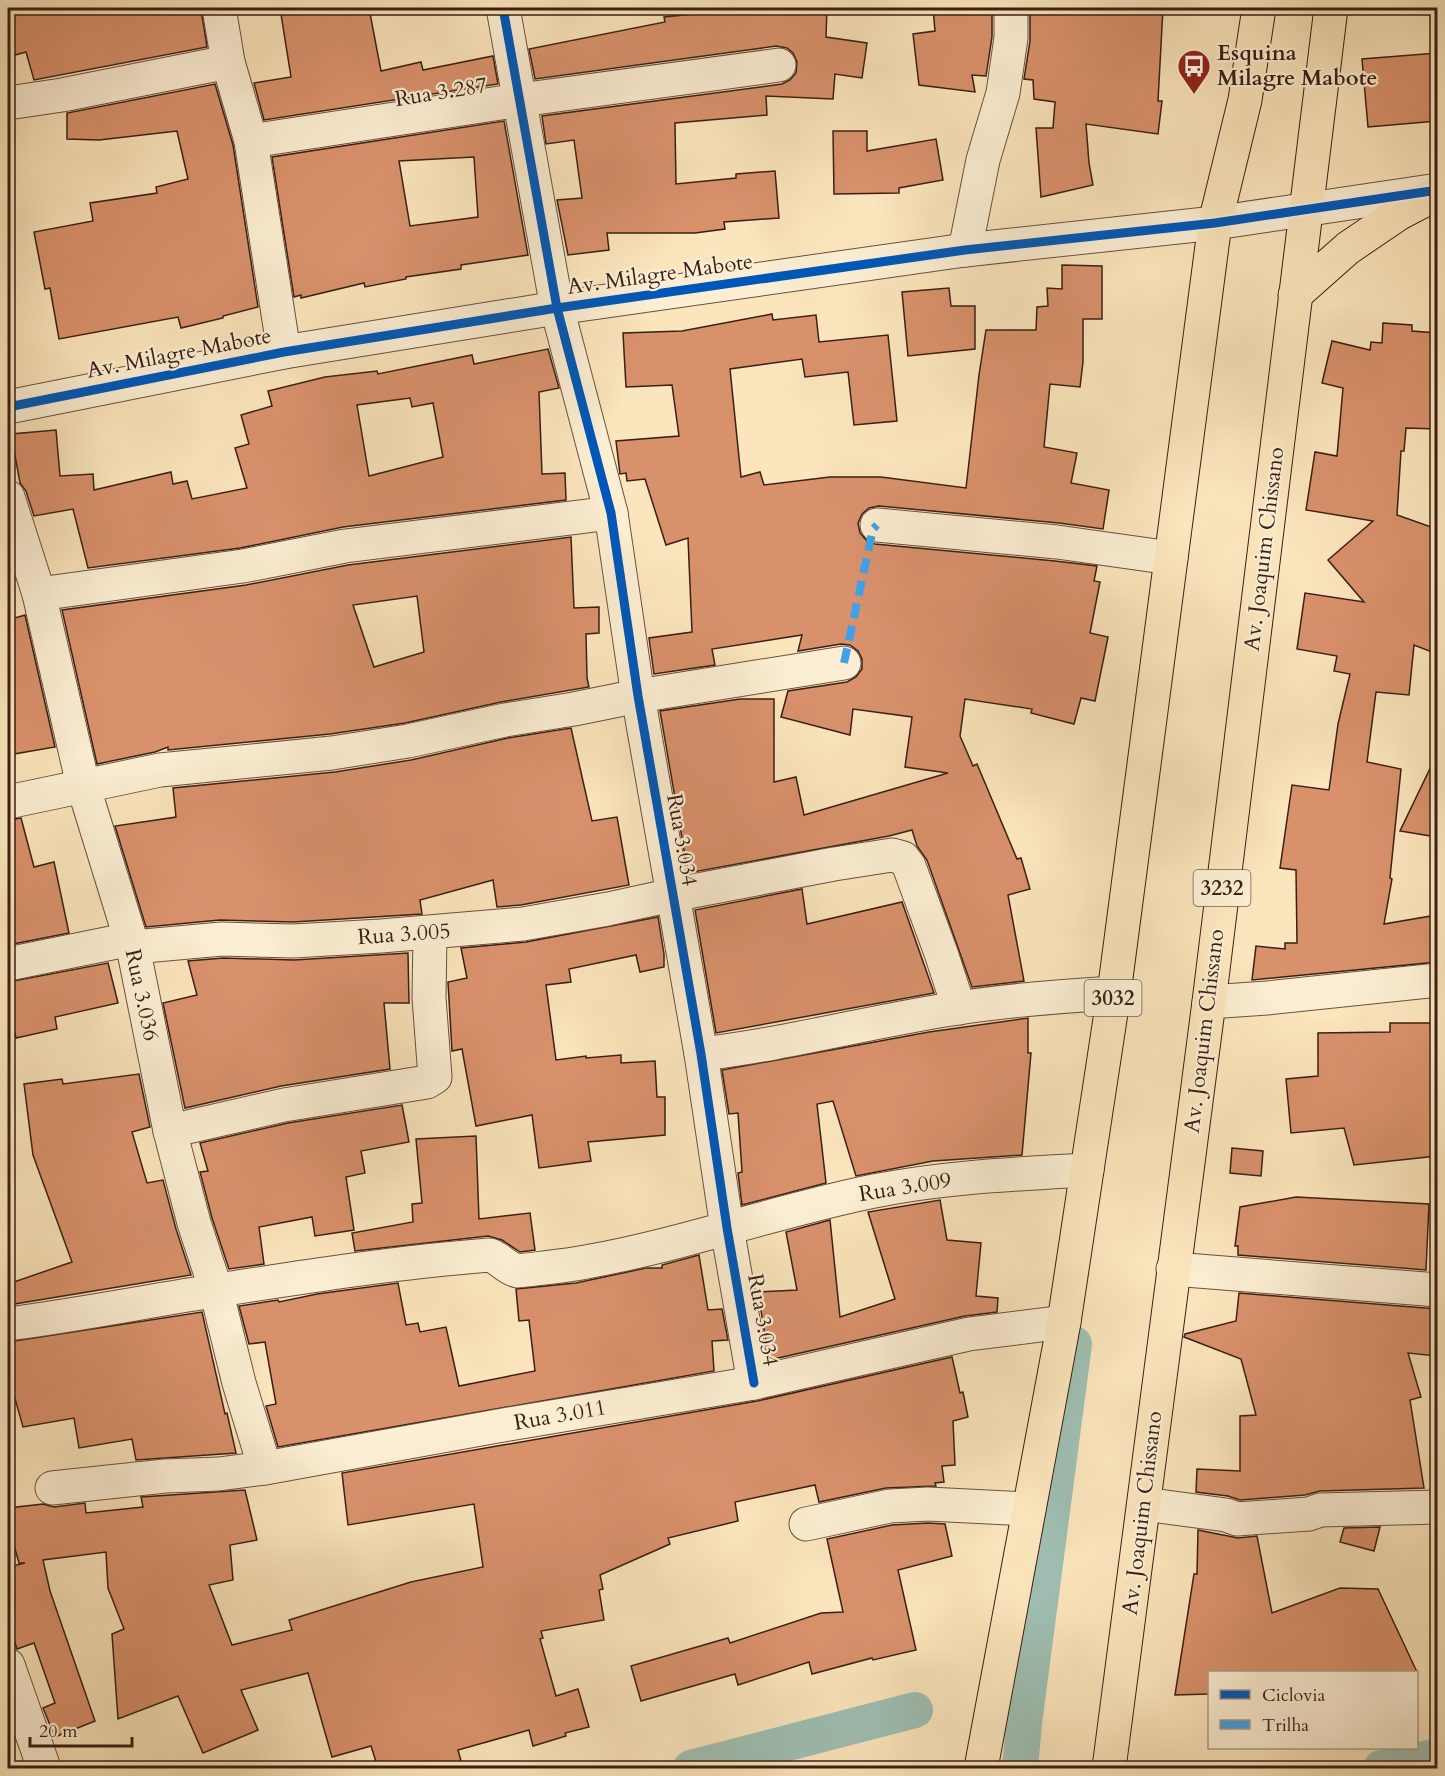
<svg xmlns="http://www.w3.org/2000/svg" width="1445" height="1776" font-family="Cardo,serif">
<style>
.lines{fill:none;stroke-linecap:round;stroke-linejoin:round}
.canal{stroke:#9fbfb3;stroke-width:36}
.building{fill:#d9916c;stroke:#391f15;stroke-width:1.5;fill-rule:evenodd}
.minor-casing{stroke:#6a503f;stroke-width:35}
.major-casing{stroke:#391f15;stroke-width:35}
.minor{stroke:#fceed3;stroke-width:33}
.major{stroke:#fbe5bc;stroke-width:33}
.quiet{stroke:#3fa2ea;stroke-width:8;stroke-dasharray:15 8;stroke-linecap:butt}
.cycleway-casing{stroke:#fceed3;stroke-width:13}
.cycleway{stroke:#0057b8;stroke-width:9}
.labels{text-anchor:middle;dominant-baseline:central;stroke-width:4.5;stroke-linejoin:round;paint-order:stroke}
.shield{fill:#fceed3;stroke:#745d4e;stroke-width:1.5}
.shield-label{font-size:21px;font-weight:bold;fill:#391f15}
.poi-label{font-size:22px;font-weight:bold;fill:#391f15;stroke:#fceed3;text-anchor:start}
.street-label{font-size:22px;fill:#391f15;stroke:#fceed3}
</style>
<rect width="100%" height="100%" fill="#fbe5bc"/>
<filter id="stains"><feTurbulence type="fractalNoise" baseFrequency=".00333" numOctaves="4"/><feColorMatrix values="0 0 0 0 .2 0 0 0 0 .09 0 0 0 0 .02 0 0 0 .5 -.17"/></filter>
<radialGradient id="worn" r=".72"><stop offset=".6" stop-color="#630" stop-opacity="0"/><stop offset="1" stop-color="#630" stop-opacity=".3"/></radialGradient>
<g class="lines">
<g class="canal">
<polyline points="691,1768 915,1710"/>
<polyline points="1020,1768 1024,1723 1074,1344"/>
<polyline points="1381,1768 1438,1756"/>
</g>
</g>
<g class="building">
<polygon points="27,8 167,8 168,11 201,10 207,47 34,80 26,52 15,55 8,30 8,14"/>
<polygon points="280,8 369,8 381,71 421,62 423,70 493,56 498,84 264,120 254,83 291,77"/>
<polygon points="753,8 827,8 826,37 867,43 862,78 835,74 833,99 766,96 767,115 675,123 676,184 736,178 736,174 775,171 779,218 724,222 725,229 695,233 607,233 609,250 568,255 557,200 582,198 574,140 546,144 542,116 782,84 790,80 796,73 797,62 793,53 787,48 776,46 535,79 529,49 665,22 664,17"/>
<polygon points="933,8 992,8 992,37 986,76 972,75 975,92 919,85 913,34 935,31"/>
<polygon points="1030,8 1163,8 1158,101 1162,101 1158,134 1086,124 1089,163 1093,185 1041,197 1036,128 1053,128 1055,102 1034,99 1033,80 1024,79 1030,41"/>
<polygon points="1437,53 1437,121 1368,127 1362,59"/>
<polygon points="215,84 233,145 258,307 223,316 223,318 181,328 178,317 59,339 50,288 45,289 34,232 93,221 90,203 157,193 156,187 188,179 177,131 99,140 67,139 67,113"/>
<path d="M504 121 528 255 461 265V269L406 277V279L365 287 364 283 301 298V295L294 297 272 157ZM474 157 478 217 410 226 399 161Z"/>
<polygon points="833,131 867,131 867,151 936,139 943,180 899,188 899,193 834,194"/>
<polygon points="1062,265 1102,266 1102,319 1083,319 1083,362 1080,387 1050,384 1044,447 1077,453 1071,483 1109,490 1103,529 1059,523 879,506 869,508 862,514 858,523 860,533 867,541 875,544 1055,561 1097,566 1094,581 1100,582 1090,633 1108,637 1095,701 1081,698 1074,724 1031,713 1032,709 965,699 960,736 973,766 977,764 1017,859 1021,858 1030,889 1008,895 1024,981 972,987 927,860 917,846 912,830 889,836 688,873 660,711 740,699 774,699 774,782 796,777 804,815 948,773 905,767 912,717 853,709 850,735 781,717 788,691 847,682 856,677 862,669 862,659 858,651 850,645 841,644 798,651 802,635 712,649 715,665 654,674 649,638 692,632 688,538 666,545 645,479 627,481 626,473 620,474 616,441 679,436 672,385 626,387 623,333 682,331 772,314 773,320 816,315 819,342 888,335 897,421 854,425 848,372 805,377 802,359 730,369 741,477 760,472 764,485 830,477 881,477 966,488 979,375 986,330 1036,330 1037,307 1048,306 1047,288 1062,289"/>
<polygon points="949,288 951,306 975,306 975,349 908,356 902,292"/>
<polygon points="1383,323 1412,325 1412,331 1437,333 1437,429 1406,428 1404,451 1401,451 1397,515 1437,529 1437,654 1414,645 1409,695 1376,692 1367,762 1401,769 1390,878 1392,879 1384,924 1437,915 1437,962 1252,980 1256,946 1285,949 1285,943 1297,943 1296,870 1280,868 1292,785 1329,790 1338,724 1350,674 1334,671 1337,656 1297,649 1305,593 1364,602 1328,560 1373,521 1306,510 1315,452 1337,456 1343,388 1322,383 1332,341 1370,350 1371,342 1382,343"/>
<path d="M548 349 559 388 539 392 542 474 565 473 566 500 343 527 240 548 88 568 73 509 34 516 26 491 20 483 11 434 56 430 60 476 93 474 94 490 171 472 173 484 187 481 192 499 247 488 235 448 249 444 241 415 272 406 268 391 325 377 377 371 378 374 472 355 474 364ZM410 398 412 407 433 403 443 457 369 476 357 405Z"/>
<path d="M571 537 574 608 599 607V633L586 634 587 678 589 687 501 702 405 723 330 734 168 750V747L155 752 97 764 62 610 246 585 348 565ZM417 596 424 652 374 667 353 605Z"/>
<polygon points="25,615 55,747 8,755 8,620"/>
<polygon points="571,728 592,821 617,817 629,885 521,905 497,907 493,880 420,900 422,914 293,922 220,920 146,927 115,826 176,817 173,788 335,772 411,760 508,738"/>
<polygon points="1437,754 1437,837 1400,831"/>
<polygon points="21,818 34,867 54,862 69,933 8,945 8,820"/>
<polygon points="802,889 807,924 902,902 934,993 716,1033 695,910"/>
<polygon points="658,917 664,954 664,967 640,972 636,955 569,969 571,982 546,985 556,1060 586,1056 586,1058 621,1055 621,1063 655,1061 657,1097 665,1097 665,1135 588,1142 591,1161 539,1168 532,1115 476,1126 462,1049 452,1051 448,982 467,978 461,948 526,942"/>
<polygon points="408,953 409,1003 384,1003 390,1069 281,1086 185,1108 163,1003 197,995 188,961 223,958 294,960"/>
<polygon points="108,963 118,1003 55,1017 57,1029 16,1038 8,998 8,982"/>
<polygon points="1028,1018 1028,1053 1031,1053 1022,1155 933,1161 856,1176 833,1101 817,1104 826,1183 742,1205 738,1173 742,1172 738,1113 729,1114 722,1070 929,1032"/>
<polygon points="1390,1023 1437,1023 1437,1156 1354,1165 1344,1128 1291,1133 1286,1079 1318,1076 1318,1033 1390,1032"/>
<polygon points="139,1074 150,1127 132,1132 147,1183 163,1180 176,1229 191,1275 8,1305 8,1284 72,1262 33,1155 24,1084 62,1079 63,1084"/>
<polygon points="402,1105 409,1142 361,1151 365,1173 346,1177 354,1230 315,1236 312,1217 259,1227 264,1264 229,1269 212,1218 200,1172 208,1171 200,1143 288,1123"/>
<polygon points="476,1136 479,1219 530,1213 535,1250 520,1252 502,1240 488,1236 355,1251 352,1233 413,1222 412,1204 422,1203 416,1139"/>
<polygon points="1232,1148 1263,1151 1261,1176 1230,1173"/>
<polygon points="1296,1197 1429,1204 1426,1270 1238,1255 1238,1246 1235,1246 1240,1207"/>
<polygon points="940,1200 947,1240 981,1243 976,1296 998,1298 997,1312 965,1316 769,1360 758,1292 797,1290 786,1232 830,1220 840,1317 895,1299 868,1212"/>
<polygon points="699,1255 708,1310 722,1309 728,1340 712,1341 714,1371 278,1447 266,1406 276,1404 265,1342 249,1344 239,1306 278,1300 279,1302 317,1294 398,1283 406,1325 418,1323 420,1332 446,1327 459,1386 535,1371 529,1320 519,1321 516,1289 576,1283 646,1268 662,1268 662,1265"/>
<polygon points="1239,1293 1437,1309 1437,1356 1408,1353 1421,1397 1410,1400 1424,1488 1320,1491 1305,1495 1240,1500 1228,1496 1196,1492 1197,1469 1240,1471 1240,1416 1256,1415 1241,1359 1184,1337 1185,1334 1236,1321"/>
<polygon points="202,1312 225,1414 227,1413 236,1453 136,1460 132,1439 79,1448 74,1418 23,1427 8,1374 8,1342"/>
<polygon points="952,1357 960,1393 963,1392 968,1417 953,1421 955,1465 942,1466 944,1482 935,1483 936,1486 886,1488 819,1502 815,1485 735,1502 738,1521 668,1538 670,1544 600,1575 603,1589 599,1590 604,1620 541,1631 543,1638 540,1639 556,1696 578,1689 589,1727 565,1733 566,1736 533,1746 529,1730 458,1750 463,1768 378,1768 371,1746 332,1757 308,1673 241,1690 258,1730 203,1753 178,1696 118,1719 112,1634 124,1629 108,1588 106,1552 43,1560 50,1591 95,1721 55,1737 43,1708 55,1703 34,1643 17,1649 8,1621 8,1567 25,1563 19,1563 8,1524 8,1508 43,1504 54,1507 85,1503 86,1513 143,1507 141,1497 245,1490 257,1540 230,1545 233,1580 209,1585 232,1645 292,1630 289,1620 411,1582 483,1567 474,1504 348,1525 342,1473 757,1401"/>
<polygon points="928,1523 945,1524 952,1556 898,1570 916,1650 873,1660 872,1658 812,1674 809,1662 738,1685 735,1674 641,1701 631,1666 728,1638 730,1643 821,1613 843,1612 827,1539 892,1525"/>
<polygon points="1380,1527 1374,1551 1340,1542 1344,1528"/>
<polygon points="1198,1530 1238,1538 1257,1536 1272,1613 1340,1588 1378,1589 1417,1672 1209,1672 1209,1694 1175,1695 1194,1574 1197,1574"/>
</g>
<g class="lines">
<defs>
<g id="minor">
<polyline points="219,8 228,62 251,141 284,352"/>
<polyline points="503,8 557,308 611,513 638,696 701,1054 727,1228 754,1383"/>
<polyline points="8,103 62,95 228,62"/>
<polyline points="251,141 520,100 779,65"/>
<polyline points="965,250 983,160 1003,93 1011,38 1011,8"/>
<polyline points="8,407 284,352 557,308 965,250 1215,223 1438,190"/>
<polyline points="8,497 39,594 83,785 133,947 170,1131 194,1223 216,1290 239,1383 265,1468"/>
<polyline points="877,525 1057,542 1171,558"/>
<polyline points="39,594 243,566 345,546 611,513"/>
<polyline points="8,802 160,770 332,753 408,741 505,720 574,709 638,696 844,663"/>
<polyline points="133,947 222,939 293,941 381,936 523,924 608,909 672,895 834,864 892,855 903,858 909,866 941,953 959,1008"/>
<polyline points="8,964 131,939"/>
<polyline points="1209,1002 1267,998 1438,980"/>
<path d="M701 1054C788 1044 872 1021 958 1008 1010 1000 1062 996 1114 993"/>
<polyline points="170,1131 284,1105 427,1082 435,1077 429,998 430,933"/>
<polyline points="1173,1269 1438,1290"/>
<path d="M8 1324C78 1315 148 1301 219 1290 309 1276 399 1262 490 1255 501 1259 507 1269 518 1271 542 1268 567 1266 591 1261 686 1244 779 1210 874 1191 944 1177 1016 1174 1087 1170"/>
<polyline points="52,1488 165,1476 219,1474 265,1468 509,1424 754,1383 969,1334 1064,1322"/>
<polyline points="1144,1504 1226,1515 1237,1519 1309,1514 1320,1510 1438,1507"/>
<polyline points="806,1524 890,1506 928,1504 1029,1509"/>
<polyline points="8,1665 44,1768"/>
</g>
<g id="major">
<polyline points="1295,295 1348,248 1398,214 1438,193"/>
<polyline points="981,1768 1064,1322 1087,1170 1114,993 1215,223 1245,100 1259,8"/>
<polyline points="1109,1768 1209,1002 1331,8"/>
</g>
</defs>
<use href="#minor" class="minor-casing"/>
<use href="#major" class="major-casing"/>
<use href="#minor" class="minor"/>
<use href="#major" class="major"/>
<polyline class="quiet" points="844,663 873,529 877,525"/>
<defs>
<g id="cycleway">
<polyline points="503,8 557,308 611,513 638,696 701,1054 727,1228 754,1383"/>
<polyline points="8,407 284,352 557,308 965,250 1215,223 1438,190"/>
</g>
</defs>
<use href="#cycleway" class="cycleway-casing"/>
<use href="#cycleway" class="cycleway"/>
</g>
<defs>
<symbol id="bus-pin" viewBox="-11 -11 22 30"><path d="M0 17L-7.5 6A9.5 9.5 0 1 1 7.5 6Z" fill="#8f2418" stroke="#fceed3"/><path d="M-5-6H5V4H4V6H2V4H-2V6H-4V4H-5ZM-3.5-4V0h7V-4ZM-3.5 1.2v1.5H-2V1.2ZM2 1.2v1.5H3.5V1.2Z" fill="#fff"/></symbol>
</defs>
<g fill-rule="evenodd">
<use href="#bus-pin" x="1175" y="47" width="38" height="52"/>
</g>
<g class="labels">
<g class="shield">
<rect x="1193.5" y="870" width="57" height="36" rx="4.5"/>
<rect x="1084.5" y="980" width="57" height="36" rx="4.5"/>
</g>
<g class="shield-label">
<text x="1222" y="888">3232</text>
<text x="1113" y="998">3032</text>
</g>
<g class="poi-label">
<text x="1217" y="53">Esquina<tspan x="1217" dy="25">Milagre Mabote</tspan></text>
</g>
<g class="street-label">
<text transform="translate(441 92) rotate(-9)">Rua 3.287</text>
<text transform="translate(660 274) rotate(-8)">Av. Milagre Mabote</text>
<text transform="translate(179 353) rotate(-11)">Av. Milagre Mabote</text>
<text transform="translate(1264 549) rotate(-83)">Av. Joaquim Chissano</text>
<text transform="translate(682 840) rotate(80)">Rua 3.034</text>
<text transform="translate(404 934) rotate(-4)">Rua 3.005</text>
<text transform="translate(142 995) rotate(78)">Rua 3.036</text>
<text transform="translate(1204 1031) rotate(-83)">Av. Joaquim Chissano</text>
<text transform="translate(905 1187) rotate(-9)">Rua 3.009</text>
<text transform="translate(763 1320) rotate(80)">Rua 3.034</text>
<text transform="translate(560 1415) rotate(-10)">Rua 3.011</text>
<text transform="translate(1142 1513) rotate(-83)">Av. Joaquim Chissano</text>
</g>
</g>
<rect width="1445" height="1776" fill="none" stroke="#fbe5bc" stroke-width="30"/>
<rect x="9" y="9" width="1427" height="1758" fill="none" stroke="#391f15" stroke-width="3"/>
<rect x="15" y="15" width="1415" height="1746" fill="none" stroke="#391f15" stroke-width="1.5"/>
<rect x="1208" y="1671" width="210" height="78" fill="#fceed3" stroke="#ae9b87" stroke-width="1.5"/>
<rect x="1220" y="1690" width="30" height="9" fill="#0057b8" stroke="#ae9b87" stroke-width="1.5"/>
<text x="1262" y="1701" font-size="18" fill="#391f15">Ciclovia</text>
<rect x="1220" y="1720" width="30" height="9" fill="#3fa2ea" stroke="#ae9b87" stroke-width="1.5"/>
<text x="1262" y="1731" font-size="18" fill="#391f15">Trilha</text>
<path d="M30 1737v9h102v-9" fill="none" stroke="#391f15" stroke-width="3"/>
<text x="39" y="1737" font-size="18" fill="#391f15" stroke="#fceed3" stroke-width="4.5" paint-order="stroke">20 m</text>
<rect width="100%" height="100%" filter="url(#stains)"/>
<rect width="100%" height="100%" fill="url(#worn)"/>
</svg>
